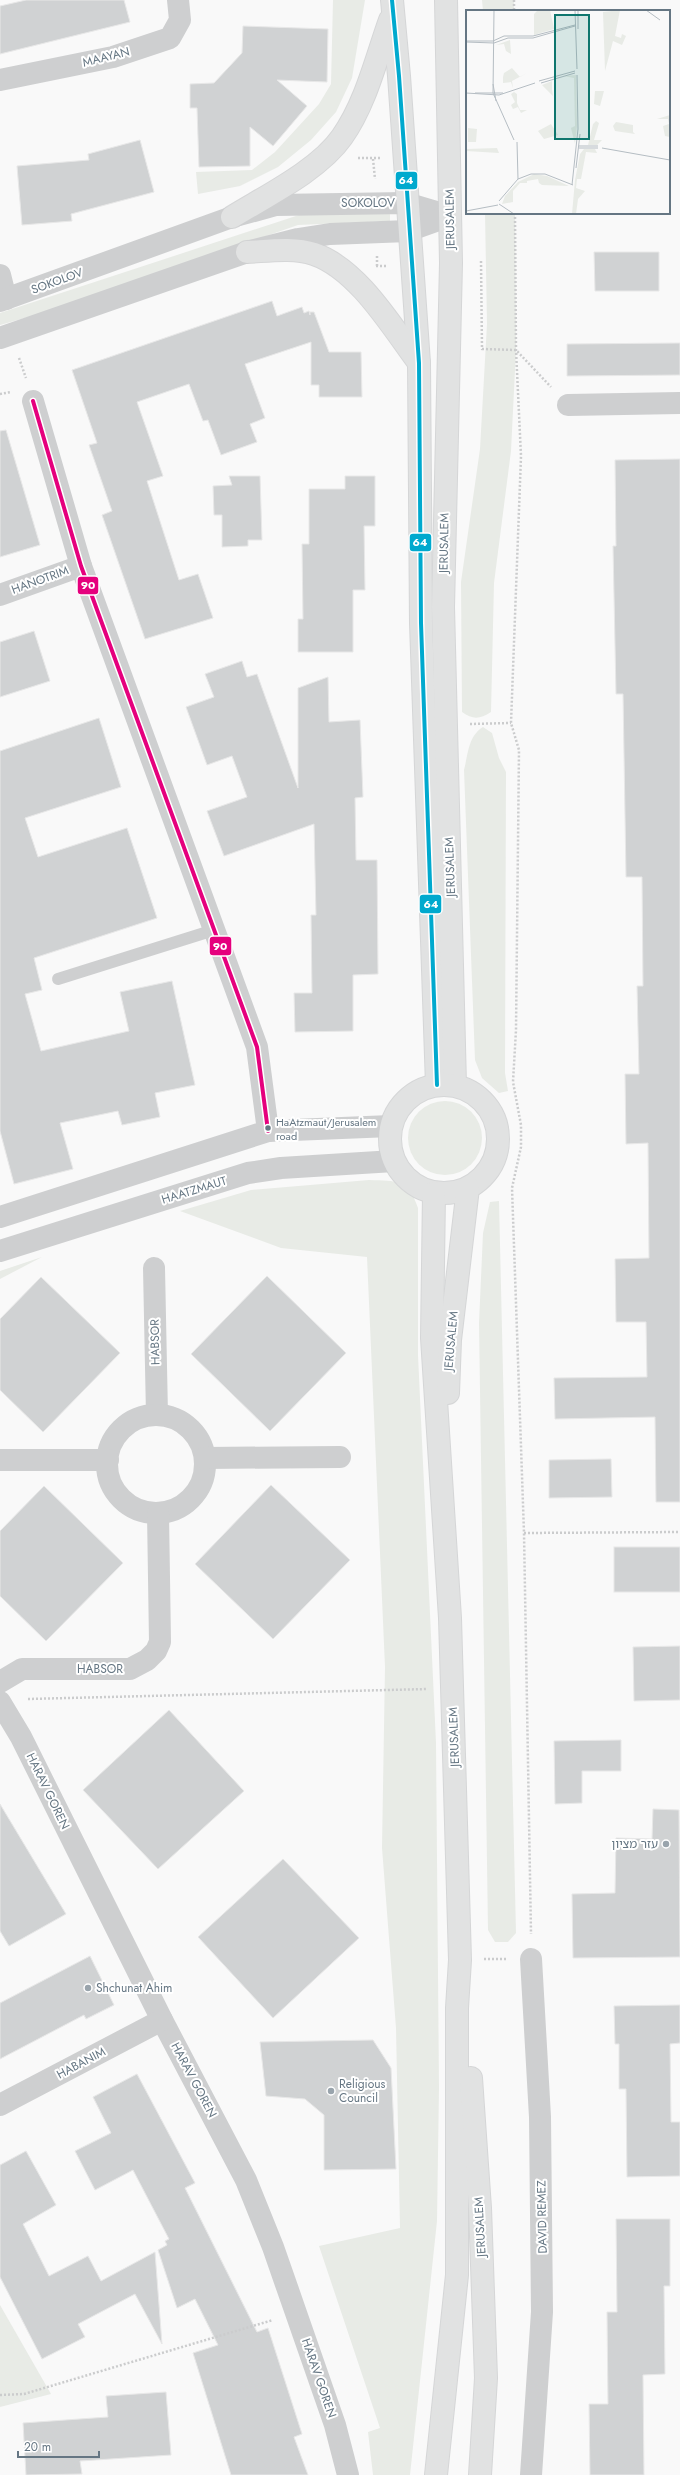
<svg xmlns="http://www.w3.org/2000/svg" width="680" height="2475" font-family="Jost,'Noto Sans Hebrew',sans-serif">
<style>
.green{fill:#e8ebe6}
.building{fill:#d0d2d3;stroke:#e8e8e8}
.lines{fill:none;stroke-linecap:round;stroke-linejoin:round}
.secondary-casing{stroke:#d5d6d7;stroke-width:24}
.path{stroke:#cbcccd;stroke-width:2.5;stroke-dasharray:2 2;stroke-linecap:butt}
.service{stroke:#cecfd0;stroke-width:12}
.minor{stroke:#cecfd0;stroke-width:22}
.tertiary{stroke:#cecfd0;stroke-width:22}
.secondary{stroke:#e1e2e2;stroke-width:22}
.bus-1-casing{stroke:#fff;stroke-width:7}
.bus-2-casing{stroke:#fff;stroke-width:7}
.bus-1{stroke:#00a9ce;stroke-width:4}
.bus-2{stroke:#e5007d;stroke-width:4}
.bus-dot{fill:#657683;stroke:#fff;stroke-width:1.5}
.poi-dot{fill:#99a4ac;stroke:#fff;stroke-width:1.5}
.labels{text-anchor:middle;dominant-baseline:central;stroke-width:4;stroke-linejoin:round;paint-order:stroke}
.bus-label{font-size:11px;fill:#657683;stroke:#fff;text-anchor:start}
.street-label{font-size:12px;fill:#657683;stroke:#fff}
.poi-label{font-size:12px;fill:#657683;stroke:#fff;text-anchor:start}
.inset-road{fill:none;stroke:#b5bdc3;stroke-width:1}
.view{fill:#0f766e;fill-opacity:0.15;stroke:#0f766e;stroke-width:2}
.inset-edge{fill:none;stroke:#657683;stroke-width:2}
.line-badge{stroke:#fff;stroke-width:1.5}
.badge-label{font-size:11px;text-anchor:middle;font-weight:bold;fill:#fff}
</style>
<rect width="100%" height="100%" fill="#f9f9f9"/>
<g class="green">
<polygon points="333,0 365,0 352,78 336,112 311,140 278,167 240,186 198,194 196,172 252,170 275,152 319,104 331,84"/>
<polygon points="482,0 514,0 514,11 483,11"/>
<polygon points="390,212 390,221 298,225 49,311 0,325 0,313 299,215"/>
<path d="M485 213H515L516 350 511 451 494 583 491 712C480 719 473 720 462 712L461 582 480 449 487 324Z"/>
<path d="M483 727 492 733 499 758 506 772 505 1073 508 1091 499 1093 482 1078 475 1060 464 770C468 755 468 736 483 727Z"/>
<circle cx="445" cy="1138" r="37"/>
<path d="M369 1180C397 1181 408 1179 418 1208V1355L436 1743 439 2088 437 2221 410 2475H373L368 2432 380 2428 319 2246 400 2228 396 2028 382 1848 385 1667 367 1257 281 1248 180 1211 251 1190Z"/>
<polygon points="499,1201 516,1933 508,1942 495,1942 488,1930 479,1323 483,1233 490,1202"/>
<polygon points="42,1257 0,1279 0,1271"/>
<polygon points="0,2305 51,2394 0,2407"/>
</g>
<g class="building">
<polygon points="26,0 124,0 130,22 0,54 0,6"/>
<polygon points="243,26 328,29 327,82 277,80 307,106 273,146 250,127 250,166 199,167 197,108 190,108 190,84 214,83 242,53"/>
<polygon points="140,140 154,192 71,214 72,221 22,225 17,166 89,160 88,154"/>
<polygon points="594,252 659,252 659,291 595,291"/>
<polygon points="272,301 277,316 302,307 304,313 309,311 310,315 310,312 314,312 329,352 361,352 362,397 319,397 319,385 311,385 311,342 245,364 265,418 250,424 257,442 221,455 208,420 203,421 189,384 137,402 163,476 147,481 179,580 198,574 213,618 145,639 102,515 112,511 89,445 97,443 72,370"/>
<polygon points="680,343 680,375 567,376 567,344"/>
<polygon points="6,430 40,545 0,557 0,431"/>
<polygon points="680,459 680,1502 656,1502 655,1417 555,1419 554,1378 647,1377 646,1322 616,1322 615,1259 649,1258 648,1143 626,1144 625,1074 639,1074 637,986 643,986 642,877 626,877 623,694 616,694 613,546 616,546 615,460"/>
<polygon points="229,476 260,476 262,540 248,540 248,546 222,547 222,515 214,515 213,486 232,485"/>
<polygon points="345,476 375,476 375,526 364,526 365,590 353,590 353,652 298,652 298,619 303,619 302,544 309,544 309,489 345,489"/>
<polygon points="34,631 50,681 0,697 0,642"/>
<polygon points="242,661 247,677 257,674 298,788 298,688 328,677 329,722 360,720 363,797 355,798 356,860 377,860 378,974 353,975 353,1031 295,1032 294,993 312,993 311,915 316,915 314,824 224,856 207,811 247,797 232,756 207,765 186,707 214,697 205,674"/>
<polygon points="99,718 121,787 25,818 38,857 127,828 157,918 34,958 42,990 25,994 41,1051 129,1031 120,992 172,981 195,1085 155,1093 160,1117 122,1125 118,1111 60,1123 73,1169 14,1184 0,1131 0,751"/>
<polygon points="267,1276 346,1353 270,1431 191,1354"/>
<polygon points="41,1277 120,1353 43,1432 0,1390 0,1319"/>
<polygon points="611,1459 612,1497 549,1498 549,1460"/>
<polygon points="271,1485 350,1560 273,1639 195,1564"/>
<polygon points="44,1486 123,1563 46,1641 0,1596 0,1531"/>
<rect x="614" y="1547" width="66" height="45"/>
<polygon points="680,1646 680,1700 634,1701 633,1647"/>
<polygon points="169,1710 244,1791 158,1869 83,1790"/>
<polygon points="621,1740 621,1771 582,1771 582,1803 555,1804 554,1741"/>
<polygon points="0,1804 66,1914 9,1946 0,1931"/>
<polygon points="653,1809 679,1810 680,1957 573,1958 572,1894 615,1893 616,1838 652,1839"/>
<polygon points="283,1859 359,1938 273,2018 198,1937"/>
<polygon points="90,1956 114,2005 86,2019 84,2015 0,2059 0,2003"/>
<polygon points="680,2005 680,2043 670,2044 671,2122 680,2122 680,2176 627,2177 626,2089 619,2089 619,2044 615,2044 614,2006"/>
<polygon points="373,2040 391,2068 396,2169 324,2170 324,2115 305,2099 266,2096 260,2042"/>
<polygon points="137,2074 195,2183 185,2188 257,2332 268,2328 302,2434 294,2437 308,2475 231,2475 193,2353 218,2345 195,2299 177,2308 158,2250 167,2245 165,2241 169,2239 133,2170 95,2190 75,2151 111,2133 93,2097"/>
<polygon points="26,2151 56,2205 23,2224 49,2276 88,2256 101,2281 155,2252 162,2344 135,2294 78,2324 85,2337 42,2359 0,2277 0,2165"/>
<polygon points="616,2219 670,2219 670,2286 664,2286 665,2374 643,2375 644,2475 590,2475 589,2404 608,2404 607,2312 617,2312"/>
<polygon points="166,2392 171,2455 80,2461 82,2474 26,2475 23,2423 108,2417 106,2396"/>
</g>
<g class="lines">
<defs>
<g id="secondary">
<polyline points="392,0 399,76 419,363 421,623 437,1085"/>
<polyline points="446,0 451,263 443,607 455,1085"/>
<path d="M232 217C266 196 319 170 342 137 366 103 376 59 390 20"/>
<path d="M247 252C268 251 293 247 314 254 358 269 392 327 419 363"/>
<circle cx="444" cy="1139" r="54"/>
<polyline points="434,1193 432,1338 450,1618 460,1960 457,2008 457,2275 436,2475"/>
<polyline points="448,1393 450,1340 468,1188"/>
<polyline points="471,2078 480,2208 486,2378 480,2475"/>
</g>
</defs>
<use href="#secondary" class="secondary-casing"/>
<g class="path">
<polyline points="514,0 514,11"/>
<polyline points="358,158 380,158"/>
<polyline points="373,159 375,179"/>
<polyline points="515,213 516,350 521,456 511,723 519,750 516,1030 513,1082 521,1125 521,1147 512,1188 524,1533 531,1934"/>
<polyline points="377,256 377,266"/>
<polyline points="481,261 482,349 516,350 551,387"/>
<polyline points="376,266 387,266"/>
<polyline points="19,358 26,378"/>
<polyline points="0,394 11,392"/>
<polyline points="470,724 511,723"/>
<polyline points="524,1533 680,1532"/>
<polyline points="28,1699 427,1689"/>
<polyline points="484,1959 507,1959"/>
<polyline points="0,2395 24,2394 273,2320"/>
</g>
<polyline class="service" points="58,979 214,930"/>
<g class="minor">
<polyline points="0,80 113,57 170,38 180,20 178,0"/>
<polyline points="0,275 6,299"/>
<polyline points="33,401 81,566 257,1047 268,1131"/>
<polyline points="568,405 680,403"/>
<polyline points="0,595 81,566"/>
<polyline points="154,1268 157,1415"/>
<circle cx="156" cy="1464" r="49"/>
<polyline points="205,1458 340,1457"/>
<polyline points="0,1460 108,1460"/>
<polyline points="0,1682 22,1669 130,1669 147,1660 156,1651 160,1642 158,1513"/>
<polyline points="0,1702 21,1737 162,2020 246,2180 273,2247 296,2313 335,2425 348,2475"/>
<polyline points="0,2105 162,2020"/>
<polyline points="531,2475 542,2312 540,2117 531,1959"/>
</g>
<g class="tertiary">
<polyline points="0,301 232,217 276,205 406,203 450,216"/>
<polyline points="0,338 247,252 298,239 330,234 408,231 450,216"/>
<polyline points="0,1217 268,1131 391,1126"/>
<polyline points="0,1251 248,1173 281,1168 394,1161"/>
</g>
<use href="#secondary" class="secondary"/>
<defs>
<polyline id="bus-1" points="392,0 399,76 419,363 421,623 437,1085"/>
<polyline id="bus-2" points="33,401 81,566 257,1047 268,1131"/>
</defs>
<use href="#bus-1" class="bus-1-casing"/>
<use href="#bus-2" class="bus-2-casing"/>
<use href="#bus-1" class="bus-1"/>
<use href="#bus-2" class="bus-2"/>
</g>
<circle class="bus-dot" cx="268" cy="1128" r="3.5"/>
<g class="poi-dot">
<circle cx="666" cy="1844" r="4"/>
<circle cx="88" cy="1988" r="4"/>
<circle cx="331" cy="2091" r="4"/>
</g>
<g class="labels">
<g class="bus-label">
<text x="276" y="1122">HaAtzmaut/Jerusalem<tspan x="276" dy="14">road</tspan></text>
</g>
<g class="street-label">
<text transform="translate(106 57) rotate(-14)">MAAYAN</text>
<text x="368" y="203">SOKOLOV</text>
<text transform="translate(450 219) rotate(-91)">JERUSALEM</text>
<text transform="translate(57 281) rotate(-20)">SOKOLOV</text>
<text transform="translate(444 543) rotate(-89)">JERUSALEM</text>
<text transform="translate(40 580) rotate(-20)">HANOTRIM</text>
<text transform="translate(450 867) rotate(-92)">JERUSALEM</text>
<text transform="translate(194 1190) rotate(-17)">HAATZMAUT</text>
<text transform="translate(451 1341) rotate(-85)">JERUSALEM</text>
<text transform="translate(155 1342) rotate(-91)">HABSOR</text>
<text x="100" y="1669">HABSOR</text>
<text transform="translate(454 1737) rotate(-92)">JERUSALEM</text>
<text transform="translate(48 1791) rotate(64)">HARAV GOREN</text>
<text transform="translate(81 2063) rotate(-28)">HABANIM</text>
<text transform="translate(194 2080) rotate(62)">HARAV GOREN</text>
<text transform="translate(542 2217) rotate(-91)">DAVID REMEZ</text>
<text transform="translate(480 2227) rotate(-93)">JERUSALEM</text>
<text transform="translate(319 2378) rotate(71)">HARAV GOREN</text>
</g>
<g class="poi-label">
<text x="658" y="1844" text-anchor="end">עזר מציון</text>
<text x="96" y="1988">Shchunat Ahim</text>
<text x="339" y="2084">Religious<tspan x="339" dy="14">Council</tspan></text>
</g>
</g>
<g transform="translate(466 10)">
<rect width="204" height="204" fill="#f9f9f9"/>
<path d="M72 0H84L88 19 68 25V4ZM154 0 149 26 155 28 156 24 160 26 156 35 147 31 139 61 137 2ZM44 30 45 44 40 41 38 34 30 35ZM46 58 54 67 61 63 46 71 47 78 45 72 37 73V67L38 63ZM110 65 111 116 109 134 105 118 109 116 108 68 98 66ZM86 71V80L87 86 76 75ZM129 81H138L134 96 128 94ZM48 82 51 84V93L54 100H61L55 103 52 97 47 99 45 95 49 92 45 84ZM204 105V127L199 126 197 116 203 114 202 109H191ZM130 111 133 113 128 130H136L131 135H122L127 114ZM150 112 167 115V122L169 124 149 121 147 116ZM85 114 92 125 78 129 72 121ZM2 118 11 119 10 132H2ZM31 138 33 143 0 141V139ZM118 139H129L131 143 120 142 115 169H111L110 178 119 181 112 189 110 204H106L109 170 114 144ZM68 164 81 166 103 176 76 175 73 173 72 169 61 171V173H54L47 181V192L36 194 39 186 52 172Z" fill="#e8ebe6"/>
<path class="inset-road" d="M28 0 27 83 48 130M109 0 111 59M112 0V19M180 0 194 10M0 31H27L38 26H67L109 15M0 32 28 33 42 28H67L109 16M73 71 109 61M75 73 109 63M27 74 30 91M0 83 33 85 69 73M9 83H37M51 132 52 169M113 136H132M113 138H132M136 138 204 150M110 158 114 124M106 175 112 119 111 65M33 191 52 169 65 164H79L107 175M33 194 48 204M0 201 32 195"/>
<path class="view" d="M89 5H123V129H89Z"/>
<rect width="204" height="204" class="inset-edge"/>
</g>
<g class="line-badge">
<rect x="395" y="171" width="23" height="19" rx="4" fill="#00a9ce"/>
<rect x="409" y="533" width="23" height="19" rx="4" fill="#00a9ce"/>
<rect x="77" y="576" width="22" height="19" rx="4" fill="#e5007d"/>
<rect x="419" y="894" width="23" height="20" rx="4" fill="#00a9ce"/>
<rect x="209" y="936" width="23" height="20" rx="4" fill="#e5007d"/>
</g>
<g class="badge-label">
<text x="406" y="184">64</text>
<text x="420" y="546">64</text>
<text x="88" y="589">90</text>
<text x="431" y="908">64</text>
<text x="220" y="950">90</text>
</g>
<path d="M18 2451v6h81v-6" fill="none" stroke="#657683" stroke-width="2"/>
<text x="24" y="2451" font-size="12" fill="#657683" stroke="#ffffff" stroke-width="3" paint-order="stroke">20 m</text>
</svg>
